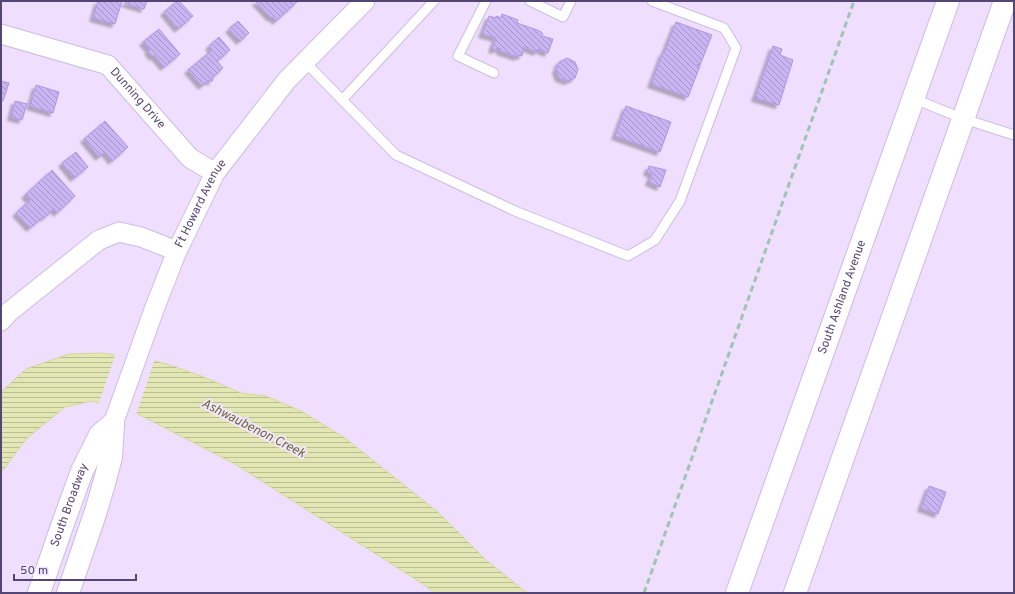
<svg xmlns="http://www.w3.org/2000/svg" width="1015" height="594" font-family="Overpass,sans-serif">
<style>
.water{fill:url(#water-rules);stroke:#d3d998}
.pier{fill:#efdefd}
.building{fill:url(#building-back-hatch);stroke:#af95e7;filter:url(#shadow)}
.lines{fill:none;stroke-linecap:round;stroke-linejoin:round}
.lane-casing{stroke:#ccbde3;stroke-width:11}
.street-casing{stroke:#ccbde3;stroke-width:21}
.secondary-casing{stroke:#cdbae8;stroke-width:24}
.lane{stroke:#fff;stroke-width:9}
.street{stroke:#fff;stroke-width:19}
.secondary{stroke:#fff;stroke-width:22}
.rail{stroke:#9ec5b1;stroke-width:3;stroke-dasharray:6 4;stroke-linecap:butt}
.labels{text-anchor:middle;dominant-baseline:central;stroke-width:4;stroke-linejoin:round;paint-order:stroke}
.street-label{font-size:12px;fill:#534674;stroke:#f3e5ff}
.water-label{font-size:13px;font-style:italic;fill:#676c34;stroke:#f3e5ff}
</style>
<defs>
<pattern id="water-rules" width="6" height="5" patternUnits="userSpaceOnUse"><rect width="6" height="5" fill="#e2e7b3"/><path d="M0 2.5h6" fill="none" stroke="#babd96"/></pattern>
<pattern id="building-back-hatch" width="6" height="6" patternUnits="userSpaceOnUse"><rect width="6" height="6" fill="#cab5f3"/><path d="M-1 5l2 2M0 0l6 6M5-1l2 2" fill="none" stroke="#a795c9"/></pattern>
<filter id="shadow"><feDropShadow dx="-3.5" dy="3.5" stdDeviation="1" flood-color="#0004"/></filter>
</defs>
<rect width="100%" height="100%" fill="#efdefd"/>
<polygon class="water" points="102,353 159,362 173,366 201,376 241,393 266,396 301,411 345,438 439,513 486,560 527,593 434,593 426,586 235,464 134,412 92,401 65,407 26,439 1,473 1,392 26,369 69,354"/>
<polygon class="pier" points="116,353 155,359 136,415 98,405"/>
<g class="building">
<polygon points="98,1 122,1 115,24 93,18"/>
<polygon points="126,1 147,1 144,9 125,3"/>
<polygon points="177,1 179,1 193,16 178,29 164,12"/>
<polygon points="256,1 296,1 297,2 276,21 272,17 271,18 256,2"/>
<polygon points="502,14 518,20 517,23 540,31 543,34 542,36 553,39 548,53 538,49 537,52 524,47 522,56 518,55 518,57 500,51 501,49 497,48 496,50 492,49 496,38 482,34 489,16 496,18 496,16 501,18"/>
<polygon points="238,21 249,33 240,41 229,29"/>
<polygon points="676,22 712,35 700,65 697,64 697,65 700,66 688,97 651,84 663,52 664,53"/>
<polygon points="159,29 180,54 164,67 154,55 153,57 148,51 150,50 143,42"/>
<polygon points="219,37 230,50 217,61 223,68 212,78 213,80 211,82 209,80 202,86 188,70 212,50 209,46"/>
<polygon points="773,46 782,49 780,55 793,60 779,105 755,98"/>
<polygon points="567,58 575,62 578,69 575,78 567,81 559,78 556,70 559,62"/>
<polygon points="1,81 9,83 3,101 1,100"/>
<polygon points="36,85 59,92 53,113 30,106"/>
<polygon points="15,101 27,104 22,120 11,117"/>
<polygon points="626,106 671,122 660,152 615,136"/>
<polygon points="105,121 128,147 112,161 105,152 99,157 84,139"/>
<polygon points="76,152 88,167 74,178 62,163"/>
<polygon points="649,166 666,170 660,187 649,182 652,174 647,172"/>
<polygon points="52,170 75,196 57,213 54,209 44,218 43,217 30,228 16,213 30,200 25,195"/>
<polygon points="929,486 946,492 938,514 921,508"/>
</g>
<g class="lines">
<defs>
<g id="lane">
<polyline points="486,1 458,56 494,73"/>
<polyline points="530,1 563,17 571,1"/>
<polyline points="305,62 396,155 515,211 628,256 655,240 680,201 736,48 724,28 652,1"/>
<polyline points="912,98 964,119 1014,135"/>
<polyline points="342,100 434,1"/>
</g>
<g id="street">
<path id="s1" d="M1 34 108 65 190 158 215 173"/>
<path id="s2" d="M1 321 9 312 99 240 119 232 141 237 177 251 215 173 287 80 365 1"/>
<polyline points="113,424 155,307 177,251"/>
</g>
<g id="secondary">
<path id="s3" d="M39 593 61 529 82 471 100 435 113 424"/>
<polyline points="68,593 96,511 105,480 111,457 113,424"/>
<path id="s4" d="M737 593 948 1"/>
<polyline points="795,593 1005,1"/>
</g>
</defs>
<use href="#lane" class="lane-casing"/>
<use href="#street" class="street-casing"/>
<use href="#secondary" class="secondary-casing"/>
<use href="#lane" class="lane"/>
<use href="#street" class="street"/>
<use href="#secondary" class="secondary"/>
<polyline class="rail" points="644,593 854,1"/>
</g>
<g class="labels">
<g class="street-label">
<text stroke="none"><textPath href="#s1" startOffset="156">Dunning Drive</textPath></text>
<text stroke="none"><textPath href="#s2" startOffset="263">Ft Howard Avenue</textPath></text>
<text stroke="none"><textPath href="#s4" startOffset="314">South Ashland Avenue</textPath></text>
<text stroke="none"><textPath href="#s3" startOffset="93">South Broadway</textPath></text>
</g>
<g class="water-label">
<text transform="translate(253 429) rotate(27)">Ashwaubenon Creek</text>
</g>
</g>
<rect width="1015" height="594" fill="none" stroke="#534674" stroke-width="4"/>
<path d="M14 574v6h122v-6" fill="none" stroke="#534674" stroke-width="2"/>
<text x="20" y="574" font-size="12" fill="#534674" stroke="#f3e5ff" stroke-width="3" paint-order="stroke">50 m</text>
</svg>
